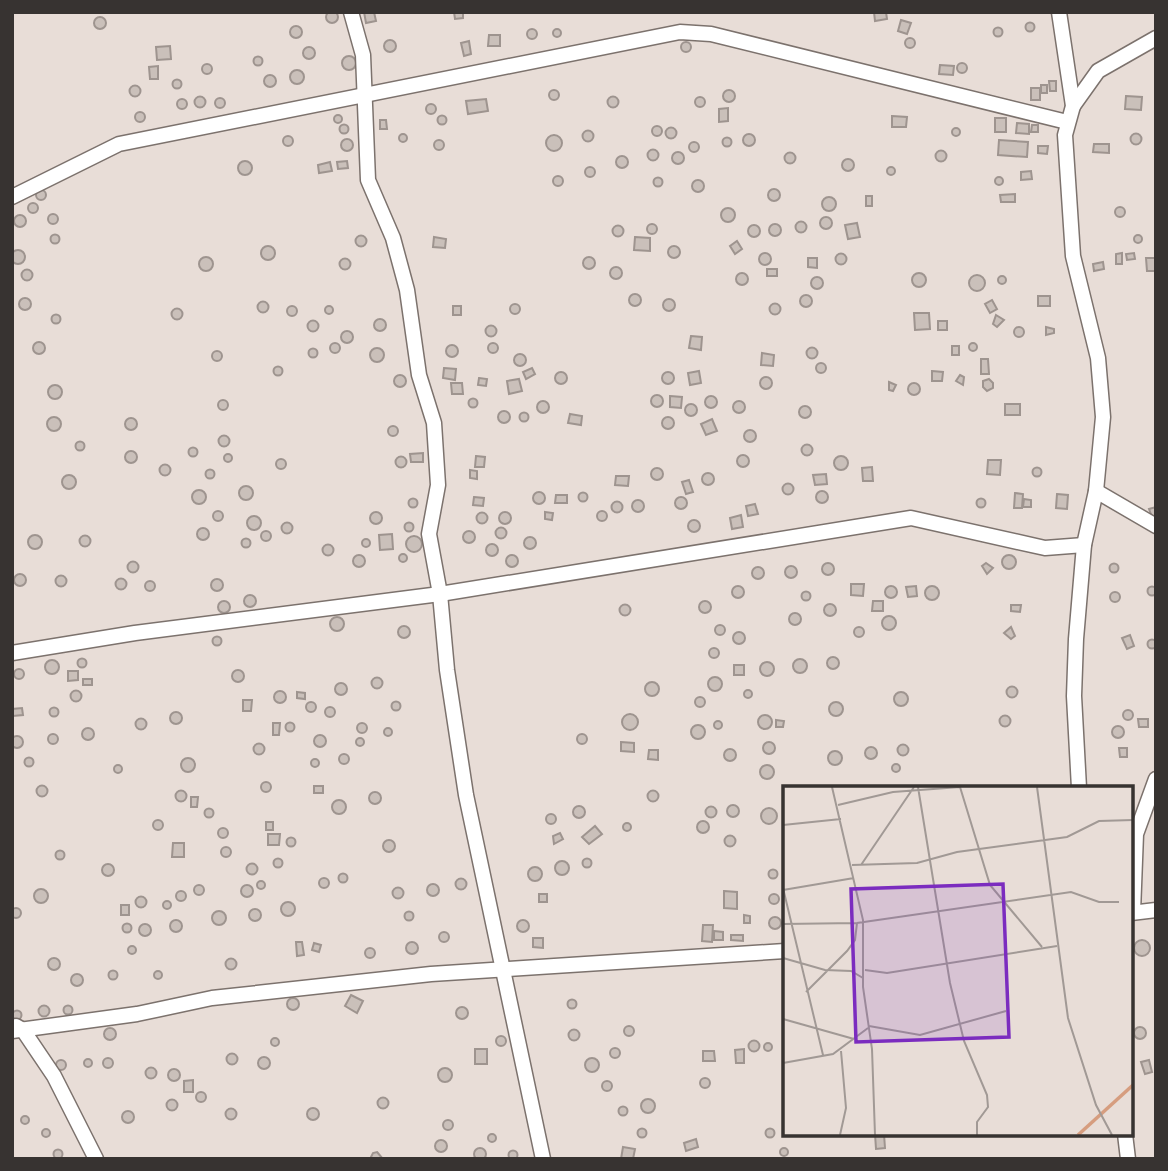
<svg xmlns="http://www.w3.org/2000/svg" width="1168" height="1171" font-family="Manrope,sans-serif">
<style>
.building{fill:#cac0ba;stroke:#9e948f;stroke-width:2}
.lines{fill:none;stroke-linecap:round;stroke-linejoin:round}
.street-casing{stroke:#7c726d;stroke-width:17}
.street{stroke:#fff;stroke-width:14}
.inset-river{fill:none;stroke:#d69d7f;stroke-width:3.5}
.inset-road{fill:none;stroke:#a19995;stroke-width:2}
.view{fill:#7b2cbf;fill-opacity:0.15;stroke:#7b2cbf;stroke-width:3.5}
.inset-edge{fill:none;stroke:#373331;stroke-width:3.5}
</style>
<rect width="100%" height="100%" fill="#e8ddd7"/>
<g class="building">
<circle cx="332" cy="17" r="6"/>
<polygon points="364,12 374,12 376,21 366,23"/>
<polygon points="454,12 463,12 463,18 455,19"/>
<polygon points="874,12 886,12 887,19 875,21"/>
<circle cx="100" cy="23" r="6"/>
<polygon points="901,20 911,23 907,34 898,31"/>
<circle cx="1030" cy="27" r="4.5"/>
<circle cx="296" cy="32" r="6"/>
<circle cx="998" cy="32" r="4.5"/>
<circle cx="532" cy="34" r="5"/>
<circle cx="557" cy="33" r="4"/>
<polygon points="489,35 500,35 500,46 488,46"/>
<circle cx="910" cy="43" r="5"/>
<circle cx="390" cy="46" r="6"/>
<polygon points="469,41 471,54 464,56 461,43"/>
<circle cx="686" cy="47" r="5"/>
<polygon points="170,46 171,59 157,60 156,47"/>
<circle cx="309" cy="53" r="6"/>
<circle cx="349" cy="63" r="7"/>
<circle cx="258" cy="61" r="4.5"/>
<circle cx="962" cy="68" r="5"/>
<circle cx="207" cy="69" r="5"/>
<polygon points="940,65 954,66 953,75 939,74"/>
<polygon points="158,66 158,79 150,79 149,67"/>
<circle cx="297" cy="77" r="7"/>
<circle cx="270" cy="81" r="6"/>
<circle cx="177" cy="84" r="4.5"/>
<polygon points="1049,81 1056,81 1056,91 1050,91"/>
<rect x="1041" y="85" width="6" height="8"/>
<circle cx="135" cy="91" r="5.5"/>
<rect x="1031" y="88" width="9" height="12"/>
<circle cx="729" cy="96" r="6"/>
<circle cx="554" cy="95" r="5"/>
<polygon points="1126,96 1142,97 1141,110 1125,109"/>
<circle cx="200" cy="102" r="5.5"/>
<circle cx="613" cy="102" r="5.5"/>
<circle cx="700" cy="102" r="5"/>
<circle cx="220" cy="103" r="5"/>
<circle cx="182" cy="104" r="5"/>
<polygon points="486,99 488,111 468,114 466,101"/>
<circle cx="431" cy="109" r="5"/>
<polygon points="728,108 728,121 719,122 719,109"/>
<circle cx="140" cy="117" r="5"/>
<circle cx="338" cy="119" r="4"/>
<circle cx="442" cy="120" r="4.5"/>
<polygon points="892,116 907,117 906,127 892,127"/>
<rect x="995" y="118" width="11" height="14"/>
<polygon points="380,120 386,120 387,129 380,129"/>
<polygon points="1017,123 1029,124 1029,134 1016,133"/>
<circle cx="344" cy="129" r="4.5"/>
<polygon points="1032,125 1038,125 1038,132 1031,132"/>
<circle cx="657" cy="131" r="5"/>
<circle cx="671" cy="133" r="5.5"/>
<circle cx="956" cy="132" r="4"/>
<circle cx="588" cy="136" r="5.5"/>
<circle cx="1136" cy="139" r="5.5"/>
<circle cx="403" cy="138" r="4"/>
<circle cx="749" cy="140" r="6"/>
<circle cx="554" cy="143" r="8"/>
<circle cx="288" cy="141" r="5"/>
<circle cx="727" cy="142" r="4.5"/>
<circle cx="347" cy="145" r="6"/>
<polygon points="999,140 1028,142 1027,157 998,155"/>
<circle cx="439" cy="145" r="5"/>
<circle cx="694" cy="147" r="5"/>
<polygon points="1094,144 1109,144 1109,153 1093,152"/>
<polygon points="1038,146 1048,146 1047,154 1038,153"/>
<circle cx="653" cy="155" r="5.5"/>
<circle cx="941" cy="156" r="5.5"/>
<circle cx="678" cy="158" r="6"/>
<circle cx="790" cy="158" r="5.5"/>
<circle cx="622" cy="162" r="6"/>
<circle cx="848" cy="165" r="6"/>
<polygon points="347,161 348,168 338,169 337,162"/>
<circle cx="245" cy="168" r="7"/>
<polygon points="330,162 332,171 319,173 318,165"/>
<circle cx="891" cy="171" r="4"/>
<circle cx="590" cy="172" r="5"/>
<polygon points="1031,171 1032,179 1021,180 1021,172"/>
<circle cx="558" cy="181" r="5"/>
<circle cx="999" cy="181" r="4"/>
<circle cx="658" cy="182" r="4.5"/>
<circle cx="698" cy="186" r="6"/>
<circle cx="774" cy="195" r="6"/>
<circle cx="41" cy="195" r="5"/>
<polygon points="1015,194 1015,202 1001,202 1000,195"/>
<rect x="866" y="196" width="6" height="10"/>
<circle cx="829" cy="204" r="7"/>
<circle cx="33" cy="208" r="5"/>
<circle cx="1120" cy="212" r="5"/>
<circle cx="728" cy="215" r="7"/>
<circle cx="53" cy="219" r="5"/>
<circle cx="20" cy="221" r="6"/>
<circle cx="826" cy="223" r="6"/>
<circle cx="801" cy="227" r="5.5"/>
<polygon points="857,223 860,237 848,239 845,225"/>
<circle cx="775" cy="230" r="6"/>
<circle cx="652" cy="229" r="5"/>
<circle cx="754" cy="231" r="6"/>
<circle cx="618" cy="231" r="5.5"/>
<circle cx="55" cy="239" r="4.5"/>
<circle cx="1138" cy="239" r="4"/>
<circle cx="361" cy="241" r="5.5"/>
<polygon points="434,237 446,239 445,248 433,247"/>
<polygon points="635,237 650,238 650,251 634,250"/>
<polygon points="737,241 742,249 735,254 730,246"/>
<circle cx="674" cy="252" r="6"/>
<circle cx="268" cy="253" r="7"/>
<circle cx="18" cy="257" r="7"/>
<circle cx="765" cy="259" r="6"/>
<polygon points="1122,253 1122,264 1116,264 1116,254"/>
<polygon points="1134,253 1135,259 1127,260 1126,254"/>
<circle cx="841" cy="259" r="5.5"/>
<circle cx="589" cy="263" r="6"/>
<circle cx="206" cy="264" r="7"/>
<polygon points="808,258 817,258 817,268 808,267"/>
<polygon points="1146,258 1156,258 1156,271 1147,271"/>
<circle cx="345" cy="264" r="5.5"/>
<polygon points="1103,262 1104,269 1094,271 1093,264"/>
<circle cx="616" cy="273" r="6"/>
<rect x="767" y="269" width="10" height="7"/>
<circle cx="27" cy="275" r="5.5"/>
<circle cx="919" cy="280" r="7"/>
<circle cx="742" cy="279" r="6"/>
<circle cx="977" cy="283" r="8"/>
<circle cx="1002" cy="280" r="4"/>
<circle cx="817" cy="283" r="6"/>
<circle cx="635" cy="300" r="6"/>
<circle cx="806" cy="301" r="6"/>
<rect x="1038" y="296" width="12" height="10"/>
<circle cx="25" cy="304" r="6"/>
<circle cx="669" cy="305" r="6"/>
<polygon points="992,300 997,309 990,313 985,304"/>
<circle cx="263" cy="307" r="5.5"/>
<circle cx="775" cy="309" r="5.5"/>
<circle cx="515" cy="309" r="5"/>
<circle cx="329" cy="310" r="4"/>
<rect x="453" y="306" width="8" height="9"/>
<circle cx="292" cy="311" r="5"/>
<circle cx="177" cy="314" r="5.5"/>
<polygon points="914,313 929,313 930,329 915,330"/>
<circle cx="56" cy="319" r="4.5"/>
<polygon points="996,315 1004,320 997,327 993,324"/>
<circle cx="380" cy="325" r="6"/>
<circle cx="313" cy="326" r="5.5"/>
<rect x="938" y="321" width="9" height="9"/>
<circle cx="491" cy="331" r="5.5"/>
<circle cx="1019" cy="332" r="5"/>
<polygon points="1046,327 1054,329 1054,333 1046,335"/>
<circle cx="347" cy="337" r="6"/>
<polygon points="691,336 702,337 701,350 689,348"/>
<circle cx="39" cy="348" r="6"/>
<circle cx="973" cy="347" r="4"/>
<circle cx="335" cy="348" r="5"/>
<circle cx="493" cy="348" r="5"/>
<circle cx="452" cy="351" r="6"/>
<rect x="952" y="346" width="7" height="9"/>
<circle cx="812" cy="353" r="5.5"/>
<circle cx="377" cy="355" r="7"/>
<circle cx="313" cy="353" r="4.5"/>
<circle cx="217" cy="356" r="5"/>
<polygon points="762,353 774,355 773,366 761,365"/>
<circle cx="520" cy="360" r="6"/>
<polygon points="981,359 988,359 989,374 981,374"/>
<circle cx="821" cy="368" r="5"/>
<circle cx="278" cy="371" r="4.5"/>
<polygon points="444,368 456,369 455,380 443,378"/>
<polygon points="532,368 535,374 526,379 523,372"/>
<polygon points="699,371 701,383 690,385 688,373"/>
<polygon points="932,371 943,372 942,381 932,381"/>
<circle cx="668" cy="378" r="6"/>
<circle cx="561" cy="378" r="6"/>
<circle cx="400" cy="381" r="6"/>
<polygon points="960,375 964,377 963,385 956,381"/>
<circle cx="766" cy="383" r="6"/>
<polygon points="479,378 487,379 486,386 478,385"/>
<polygon points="519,379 522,391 509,394 507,381"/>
<polygon points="989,379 993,383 993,388 987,391 983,387 983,381"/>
<polygon points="889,382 896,385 893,391 889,390"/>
<circle cx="914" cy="389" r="6"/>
<polygon points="451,383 462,383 463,394 452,394"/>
<circle cx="55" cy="392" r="7"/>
<circle cx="657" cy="401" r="6"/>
<circle cx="711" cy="402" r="6"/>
<polygon points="670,396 682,397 681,408 670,407"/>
<circle cx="473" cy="403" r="4.5"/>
<circle cx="223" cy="405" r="5"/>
<circle cx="543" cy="407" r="6"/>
<circle cx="739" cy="407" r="6"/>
<circle cx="691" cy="410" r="6"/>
<rect x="1005" y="404" width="15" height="11"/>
<circle cx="805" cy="412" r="6"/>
<circle cx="504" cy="417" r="6"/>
<circle cx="524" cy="417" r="4.5"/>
<polygon points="570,414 582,416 581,425 568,423"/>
<circle cx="668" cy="423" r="6"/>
<circle cx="54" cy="424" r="7"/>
<circle cx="131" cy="424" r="6"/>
<polygon points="712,419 717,431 706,435 701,424"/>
<circle cx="393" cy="431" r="5"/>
<circle cx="750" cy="436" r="6"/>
<circle cx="224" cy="441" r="5.5"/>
<circle cx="80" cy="446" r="4.5"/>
<circle cx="807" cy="450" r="5.5"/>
<circle cx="193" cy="452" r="4.5"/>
<circle cx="131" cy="457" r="6"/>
<polygon points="423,453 423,462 411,462 410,454"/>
<circle cx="228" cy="458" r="4"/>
<circle cx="743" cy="461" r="6"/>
<circle cx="841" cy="463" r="7"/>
<polygon points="476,456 485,457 484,467 475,467"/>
<circle cx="401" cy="462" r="5.5"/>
<circle cx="281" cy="464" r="5"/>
<polygon points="988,460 1001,460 1000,475 987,474"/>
<circle cx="165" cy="470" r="5.5"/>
<polygon points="872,467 873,481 863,481 862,468"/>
<circle cx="1037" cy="472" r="4.5"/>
<circle cx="657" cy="474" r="6"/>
<circle cx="210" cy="474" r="4.5"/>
<polygon points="470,470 477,471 477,479 470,478"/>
<circle cx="708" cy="479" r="6"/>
<polygon points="826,474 827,484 815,485 813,475"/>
<circle cx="69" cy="482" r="7"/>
<polygon points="616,476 629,476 628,486 615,485"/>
<polygon points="689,480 693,492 686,494 682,482"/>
<circle cx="788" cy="489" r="5.5"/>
<circle cx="246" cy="493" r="7"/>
<circle cx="199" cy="497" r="7"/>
<circle cx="822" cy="497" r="6"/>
<circle cx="539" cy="498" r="6"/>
<circle cx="583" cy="497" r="4.5"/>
<polygon points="1015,493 1023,494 1022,508 1014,508"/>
<polygon points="1057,494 1068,495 1067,509 1056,508"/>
<polygon points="556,495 567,495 567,503 555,503"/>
<circle cx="681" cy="503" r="6"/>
<polygon points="474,497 484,498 483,506 473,505"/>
<circle cx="413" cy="503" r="4.5"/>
<circle cx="981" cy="503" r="4.5"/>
<polygon points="1024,499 1031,500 1031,507 1023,507"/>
<circle cx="638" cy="506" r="6"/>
<circle cx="617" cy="507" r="5.5"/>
<polygon points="755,504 758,514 748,516 746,506"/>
<polygon points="1156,507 1156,517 1152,517 1149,509"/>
<circle cx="218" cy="516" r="5"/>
<circle cx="602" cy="516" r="5"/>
<circle cx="505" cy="518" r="6"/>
<polygon points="545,512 553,513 552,520 545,519"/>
<circle cx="376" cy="518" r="6"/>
<circle cx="482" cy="518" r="5.5"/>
<polygon points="741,515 743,527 732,529 730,518"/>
<circle cx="254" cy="523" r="7"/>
<circle cx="694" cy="526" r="6"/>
<circle cx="287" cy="528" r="5.5"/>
<circle cx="409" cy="527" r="4.5"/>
<circle cx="501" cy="533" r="5.5"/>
<circle cx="203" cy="534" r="6"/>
<circle cx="469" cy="537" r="6"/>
<circle cx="266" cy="536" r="5"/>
<polygon points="392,534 393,549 380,550 379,535"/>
<circle cx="35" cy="542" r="7"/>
<circle cx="85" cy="541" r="5.5"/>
<circle cx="414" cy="544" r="8"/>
<circle cx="530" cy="543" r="6"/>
<circle cx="246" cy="543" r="4.5"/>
<circle cx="366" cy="543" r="4"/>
<circle cx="492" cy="550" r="6"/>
<circle cx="328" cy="550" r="5.5"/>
<circle cx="403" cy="558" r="4"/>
<circle cx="512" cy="561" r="6"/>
<circle cx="359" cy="561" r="6"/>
<circle cx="1009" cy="562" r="7"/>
<circle cx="133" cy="567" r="5.5"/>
<circle cx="828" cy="569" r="6"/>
<polygon points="986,563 993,568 987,574 982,566"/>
<circle cx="1114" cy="568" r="4.5"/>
<circle cx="791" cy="572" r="6"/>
<circle cx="758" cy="573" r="6"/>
<circle cx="20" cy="580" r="6"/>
<circle cx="61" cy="581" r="5.5"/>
<circle cx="121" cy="584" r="5.5"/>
<circle cx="217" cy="585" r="6"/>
<circle cx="150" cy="586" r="5"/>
<polygon points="851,584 864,584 863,596 851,595"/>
<circle cx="891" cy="592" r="6"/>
<circle cx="738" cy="592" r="6"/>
<circle cx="932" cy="593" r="7"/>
<polygon points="916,586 917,596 908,597 906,587"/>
<circle cx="1152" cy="591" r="4.5"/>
<circle cx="806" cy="596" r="4.5"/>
<circle cx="1115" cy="597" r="5"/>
<circle cx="250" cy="601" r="6"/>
<circle cx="705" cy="607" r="6"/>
<polygon points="873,601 883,601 883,611 872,611"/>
<circle cx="224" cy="607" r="6"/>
<circle cx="830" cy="610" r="6"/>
<circle cx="625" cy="610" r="5.5"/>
<polygon points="1011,605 1021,605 1020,612 1011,611"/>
<circle cx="795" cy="619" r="6"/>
<circle cx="889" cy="623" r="7"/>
<circle cx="337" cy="624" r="7"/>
<circle cx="720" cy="630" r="5"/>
<circle cx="404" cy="632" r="6"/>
<circle cx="859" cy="632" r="5"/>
<polygon points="1011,627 1015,636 1011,639 1004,633"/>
<circle cx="739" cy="638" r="6"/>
<polygon points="1130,635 1134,646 1127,649 1122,638"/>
<circle cx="217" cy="641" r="4.5"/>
<circle cx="1152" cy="644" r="4.5"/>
<circle cx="714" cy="653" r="5"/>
<circle cx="833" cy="663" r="6"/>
<circle cx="82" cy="663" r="4.5"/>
<circle cx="800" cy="666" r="7"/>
<circle cx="52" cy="667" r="7"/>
<circle cx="767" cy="669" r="7"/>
<rect x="734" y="665" width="10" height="10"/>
<circle cx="19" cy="674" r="5"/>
<circle cx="238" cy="676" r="6"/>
<polygon points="68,671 78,671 78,680 68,681"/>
<circle cx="715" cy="684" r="7"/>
<circle cx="377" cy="683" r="5.5"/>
<rect x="83" y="679" width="9" height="6"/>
<circle cx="652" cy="689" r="7"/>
<circle cx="341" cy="689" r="6"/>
<circle cx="1012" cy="692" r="5.5"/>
<circle cx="748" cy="694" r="4"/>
<circle cx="280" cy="697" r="6"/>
<circle cx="76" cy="696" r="5.5"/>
<polygon points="297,692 305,693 305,699 297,698"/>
<circle cx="901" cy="699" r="7"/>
<circle cx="700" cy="702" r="5"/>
<polygon points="243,700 252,700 251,711 243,711"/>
<circle cx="836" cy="709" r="7"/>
<circle cx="396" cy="706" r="4.5"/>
<circle cx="311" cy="707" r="5"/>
<circle cx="330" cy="712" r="5"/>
<circle cx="54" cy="712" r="4.5"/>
<polygon points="22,708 23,715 13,716 12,709"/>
<circle cx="1128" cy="715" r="5"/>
<circle cx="176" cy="718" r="6"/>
<circle cx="630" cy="722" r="8"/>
<circle cx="765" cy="722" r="7"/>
<circle cx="1005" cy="721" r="5.5"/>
<circle cx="141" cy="724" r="5.5"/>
<polygon points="1138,719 1148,719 1148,727 1139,727"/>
<polygon points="776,720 784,721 783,727 776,727"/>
<circle cx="718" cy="725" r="4"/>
<circle cx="290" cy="727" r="4.5"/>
<circle cx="362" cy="728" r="5"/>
<polygon points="273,723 280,723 279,735 273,735"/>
<circle cx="698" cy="732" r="7"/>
<circle cx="1118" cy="732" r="6"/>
<circle cx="88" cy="734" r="6"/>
<circle cx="388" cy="732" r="4"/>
<circle cx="582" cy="739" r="5"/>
<circle cx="53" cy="739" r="5"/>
<circle cx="320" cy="741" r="6"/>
<circle cx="17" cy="742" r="6"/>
<circle cx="360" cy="742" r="4"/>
<circle cx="769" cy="748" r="6"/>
<polygon points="621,742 634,743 634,752 621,751"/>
<circle cx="259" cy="749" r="5.5"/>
<circle cx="903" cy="750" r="5.5"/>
<circle cx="871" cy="753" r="6"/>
<polygon points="1119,748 1127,748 1127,757 1120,757"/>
<circle cx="730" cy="755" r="6"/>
<polygon points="649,750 658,750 658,760 648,759"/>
<circle cx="835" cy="758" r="7"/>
<circle cx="344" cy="759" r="5"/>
<circle cx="29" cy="762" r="4.5"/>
<circle cx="188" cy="765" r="7"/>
<circle cx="315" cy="763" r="4"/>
<circle cx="896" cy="768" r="4"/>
<circle cx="118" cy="769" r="4"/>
<circle cx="767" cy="772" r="7"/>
<circle cx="266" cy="787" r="5"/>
<circle cx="42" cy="791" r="5.5"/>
<rect x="314" y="786" width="9" height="7"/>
<circle cx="181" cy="796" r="5.5"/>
<circle cx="653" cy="796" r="5.5"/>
<circle cx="375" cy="798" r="6"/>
<polygon points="191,797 198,797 197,807 191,807"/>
<circle cx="339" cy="807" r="7"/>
<circle cx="733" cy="811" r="6"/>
<circle cx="579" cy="812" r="6"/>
<circle cx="711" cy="812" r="5.5"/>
<circle cx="769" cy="816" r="8"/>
<circle cx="209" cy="813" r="4.5"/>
<circle cx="551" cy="819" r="5"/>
<circle cx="158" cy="825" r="5"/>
<circle cx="703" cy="827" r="6"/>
<rect x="266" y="822" width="7" height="8"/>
<circle cx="627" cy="827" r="4"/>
<polygon points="595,826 602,834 589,844 582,837"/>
<circle cx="223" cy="833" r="5"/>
<polygon points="560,833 563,839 554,844 553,836"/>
<polygon points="268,834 280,834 279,845 268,845"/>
<circle cx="730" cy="841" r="5.5"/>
<circle cx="291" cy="842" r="4.5"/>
<circle cx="389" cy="846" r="6"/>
<polygon points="173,843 184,843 184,857 172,857"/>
<circle cx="226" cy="852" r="5"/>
<circle cx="60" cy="855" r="4.5"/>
<circle cx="278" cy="863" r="4.5"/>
<circle cx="587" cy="863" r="4.5"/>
<circle cx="562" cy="868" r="7"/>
<circle cx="252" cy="869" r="5.5"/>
<circle cx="108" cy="870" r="6"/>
<circle cx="535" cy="874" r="7"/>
<circle cx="773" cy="874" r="4.5"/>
<circle cx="343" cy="878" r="4.5"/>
<circle cx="324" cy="883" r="5"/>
<circle cx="461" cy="884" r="5.5"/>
<circle cx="261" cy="885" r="4"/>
<circle cx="433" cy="890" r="6"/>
<circle cx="247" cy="891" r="6"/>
<circle cx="199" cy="890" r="5"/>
<circle cx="398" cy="893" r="5.5"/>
<circle cx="41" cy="896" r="7"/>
<circle cx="181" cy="896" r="5"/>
<polygon points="724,891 737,892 737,909 724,908"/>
<circle cx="774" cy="899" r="5"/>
<rect x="539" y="894" width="8" height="8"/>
<circle cx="141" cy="902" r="5.5"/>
<circle cx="167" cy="905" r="4"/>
<circle cx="288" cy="909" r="7"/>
<rect x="121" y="905" width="8" height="10"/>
<circle cx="16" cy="913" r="5"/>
<circle cx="255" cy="915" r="6"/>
<circle cx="219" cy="918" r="7"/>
<circle cx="409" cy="916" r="4.5"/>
<polygon points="744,915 750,916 750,923 744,923"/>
<circle cx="775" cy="923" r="6"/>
<circle cx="523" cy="926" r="6"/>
<circle cx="176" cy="926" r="6"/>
<circle cx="127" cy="928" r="4.5"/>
<circle cx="145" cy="930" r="6"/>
<polygon points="703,925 713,925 712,942 702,941"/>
<polygon points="714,931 723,932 723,940 714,940"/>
<circle cx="444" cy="937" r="5"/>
<polygon points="731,935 743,935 743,941 731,940"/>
<polygon points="533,938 543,938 543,948 533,947"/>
<circle cx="1142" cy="948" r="8"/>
<polygon points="296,942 302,942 304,955 297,956"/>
<circle cx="412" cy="948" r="6"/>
<polygon points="314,943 321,945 319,952 312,950"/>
<circle cx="132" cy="950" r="4"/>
<circle cx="370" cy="953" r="5"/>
<circle cx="54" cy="964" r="6"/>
<circle cx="231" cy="964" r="5.5"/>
<circle cx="113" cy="975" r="4.5"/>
<circle cx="158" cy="975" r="4"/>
<circle cx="77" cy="980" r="6"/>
<polygon points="351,995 363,1001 357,1013 345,1006"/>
<circle cx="293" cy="1004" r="6"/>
<circle cx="572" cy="1004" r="4.5"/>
<circle cx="44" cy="1011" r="5.5"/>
<circle cx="68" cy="1010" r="4.5"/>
<circle cx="462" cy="1013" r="6"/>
<circle cx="17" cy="1015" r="4.5"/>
<circle cx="629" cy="1031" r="5"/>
<circle cx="1140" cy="1033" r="6"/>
<circle cx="110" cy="1034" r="6"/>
<circle cx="574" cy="1035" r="5.5"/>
<circle cx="501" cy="1041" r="5"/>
<circle cx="275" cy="1042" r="4"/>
<circle cx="754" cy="1046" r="5.5"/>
<circle cx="768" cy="1047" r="4"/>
<circle cx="615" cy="1053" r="5"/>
<rect x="475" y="1049" width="12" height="15"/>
<polygon points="744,1049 744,1063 736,1063 735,1050"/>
<polygon points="703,1051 714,1051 715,1061 703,1061"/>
<circle cx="232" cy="1059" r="5.5"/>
<circle cx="264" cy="1063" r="6"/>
<circle cx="592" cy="1065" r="7"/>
<circle cx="108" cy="1063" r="5"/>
<circle cx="88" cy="1063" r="4"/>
<circle cx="61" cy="1065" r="5"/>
<polygon points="1149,1060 1152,1072 1145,1074 1141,1062"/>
<circle cx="151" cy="1073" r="5.5"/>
<circle cx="445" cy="1075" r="7"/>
<circle cx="174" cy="1075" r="6"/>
<circle cx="705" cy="1083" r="5"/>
<polygon points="193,1080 193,1092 184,1092 184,1081"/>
<circle cx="607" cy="1086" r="5"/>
<circle cx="201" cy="1097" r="5"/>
<circle cx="383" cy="1103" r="5.5"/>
<circle cx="648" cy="1106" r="7"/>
<circle cx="172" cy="1105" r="5.5"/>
<circle cx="623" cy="1111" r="4.5"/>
<circle cx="313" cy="1114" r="6"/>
<circle cx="231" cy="1114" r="5.5"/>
<circle cx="128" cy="1117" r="6"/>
<circle cx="25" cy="1120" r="4"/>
<circle cx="448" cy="1125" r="5"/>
<circle cx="642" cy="1133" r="4.5"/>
<circle cx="770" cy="1133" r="4.5"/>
<circle cx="46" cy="1133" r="4"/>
<polygon points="875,1134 884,1134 885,1148 876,1149"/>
<circle cx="492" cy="1138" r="4"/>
<polygon points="696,1139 698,1147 686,1151 684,1143"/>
<circle cx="441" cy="1146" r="6"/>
<polygon points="623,1147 635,1149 633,1159 621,1159"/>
<circle cx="784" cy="1152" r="4"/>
<circle cx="480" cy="1154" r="6"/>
<circle cx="58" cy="1154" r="4.5"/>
<circle cx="513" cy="1155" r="4.5"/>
<polygon points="377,1152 383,1159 370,1159 373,1153"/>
</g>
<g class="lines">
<defs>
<g id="street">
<polyline points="351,12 363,55 368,180 393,238 407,290 419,375 434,423 438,485 429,534 440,594 447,670 466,795 543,1159"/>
<polyline points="1059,12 1073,106 1065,135 1073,256 1098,358 1103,417 1096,491 1084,545 1076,639 1074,696 1079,788"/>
<polyline points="1073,106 1098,71 1156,38"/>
<polyline points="12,197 119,144 680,32 711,34 1067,122"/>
<polyline points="1096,491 1156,526"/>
<polyline points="12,653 135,633 440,594 911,518 1045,548 1084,545"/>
<polyline points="1133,912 1136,834 1156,779"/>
<polyline points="1131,913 1156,910"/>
<polyline points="16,1026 23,1030 54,1076 96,1159"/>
<polyline points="12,1031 137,1014 212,998 431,974 785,951"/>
<polyline points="1125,1134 1128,1159"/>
</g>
</defs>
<use href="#street" class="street-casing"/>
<use href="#street" class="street"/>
</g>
<g transform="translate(783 786)">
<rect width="350" height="350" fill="#e8ddd7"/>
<path class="inset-river" d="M295 349 350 299"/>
<path class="inset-road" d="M49 1 80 134V201L89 263 92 349M135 1 167 197 181 255 204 309 205 321 194 336V349M177 1 207 99 259 161M254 1 285 232 313 319 329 349M55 19 110 6 177 1M0 39 58 33M69 79 134 77 174 66 284 51 316 35 350 34M78 79 131 1M0 102 40 269M0 104 71 92M0 138 74 137 288 106 316 116H336M0 172 42 184 68 185 80 192M82 184 104 187 274 160M23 206 64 165 72 154 74 137M0 233 71 253M86 240 137 249 223 225M0 277 50 268 85 242M57 349 63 322 58 265"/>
<path class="view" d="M220 98 226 251 73 256 68 103Z"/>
<rect width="350" height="350" class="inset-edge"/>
</g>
<rect width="1168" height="1171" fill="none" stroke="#373331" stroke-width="28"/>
</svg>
